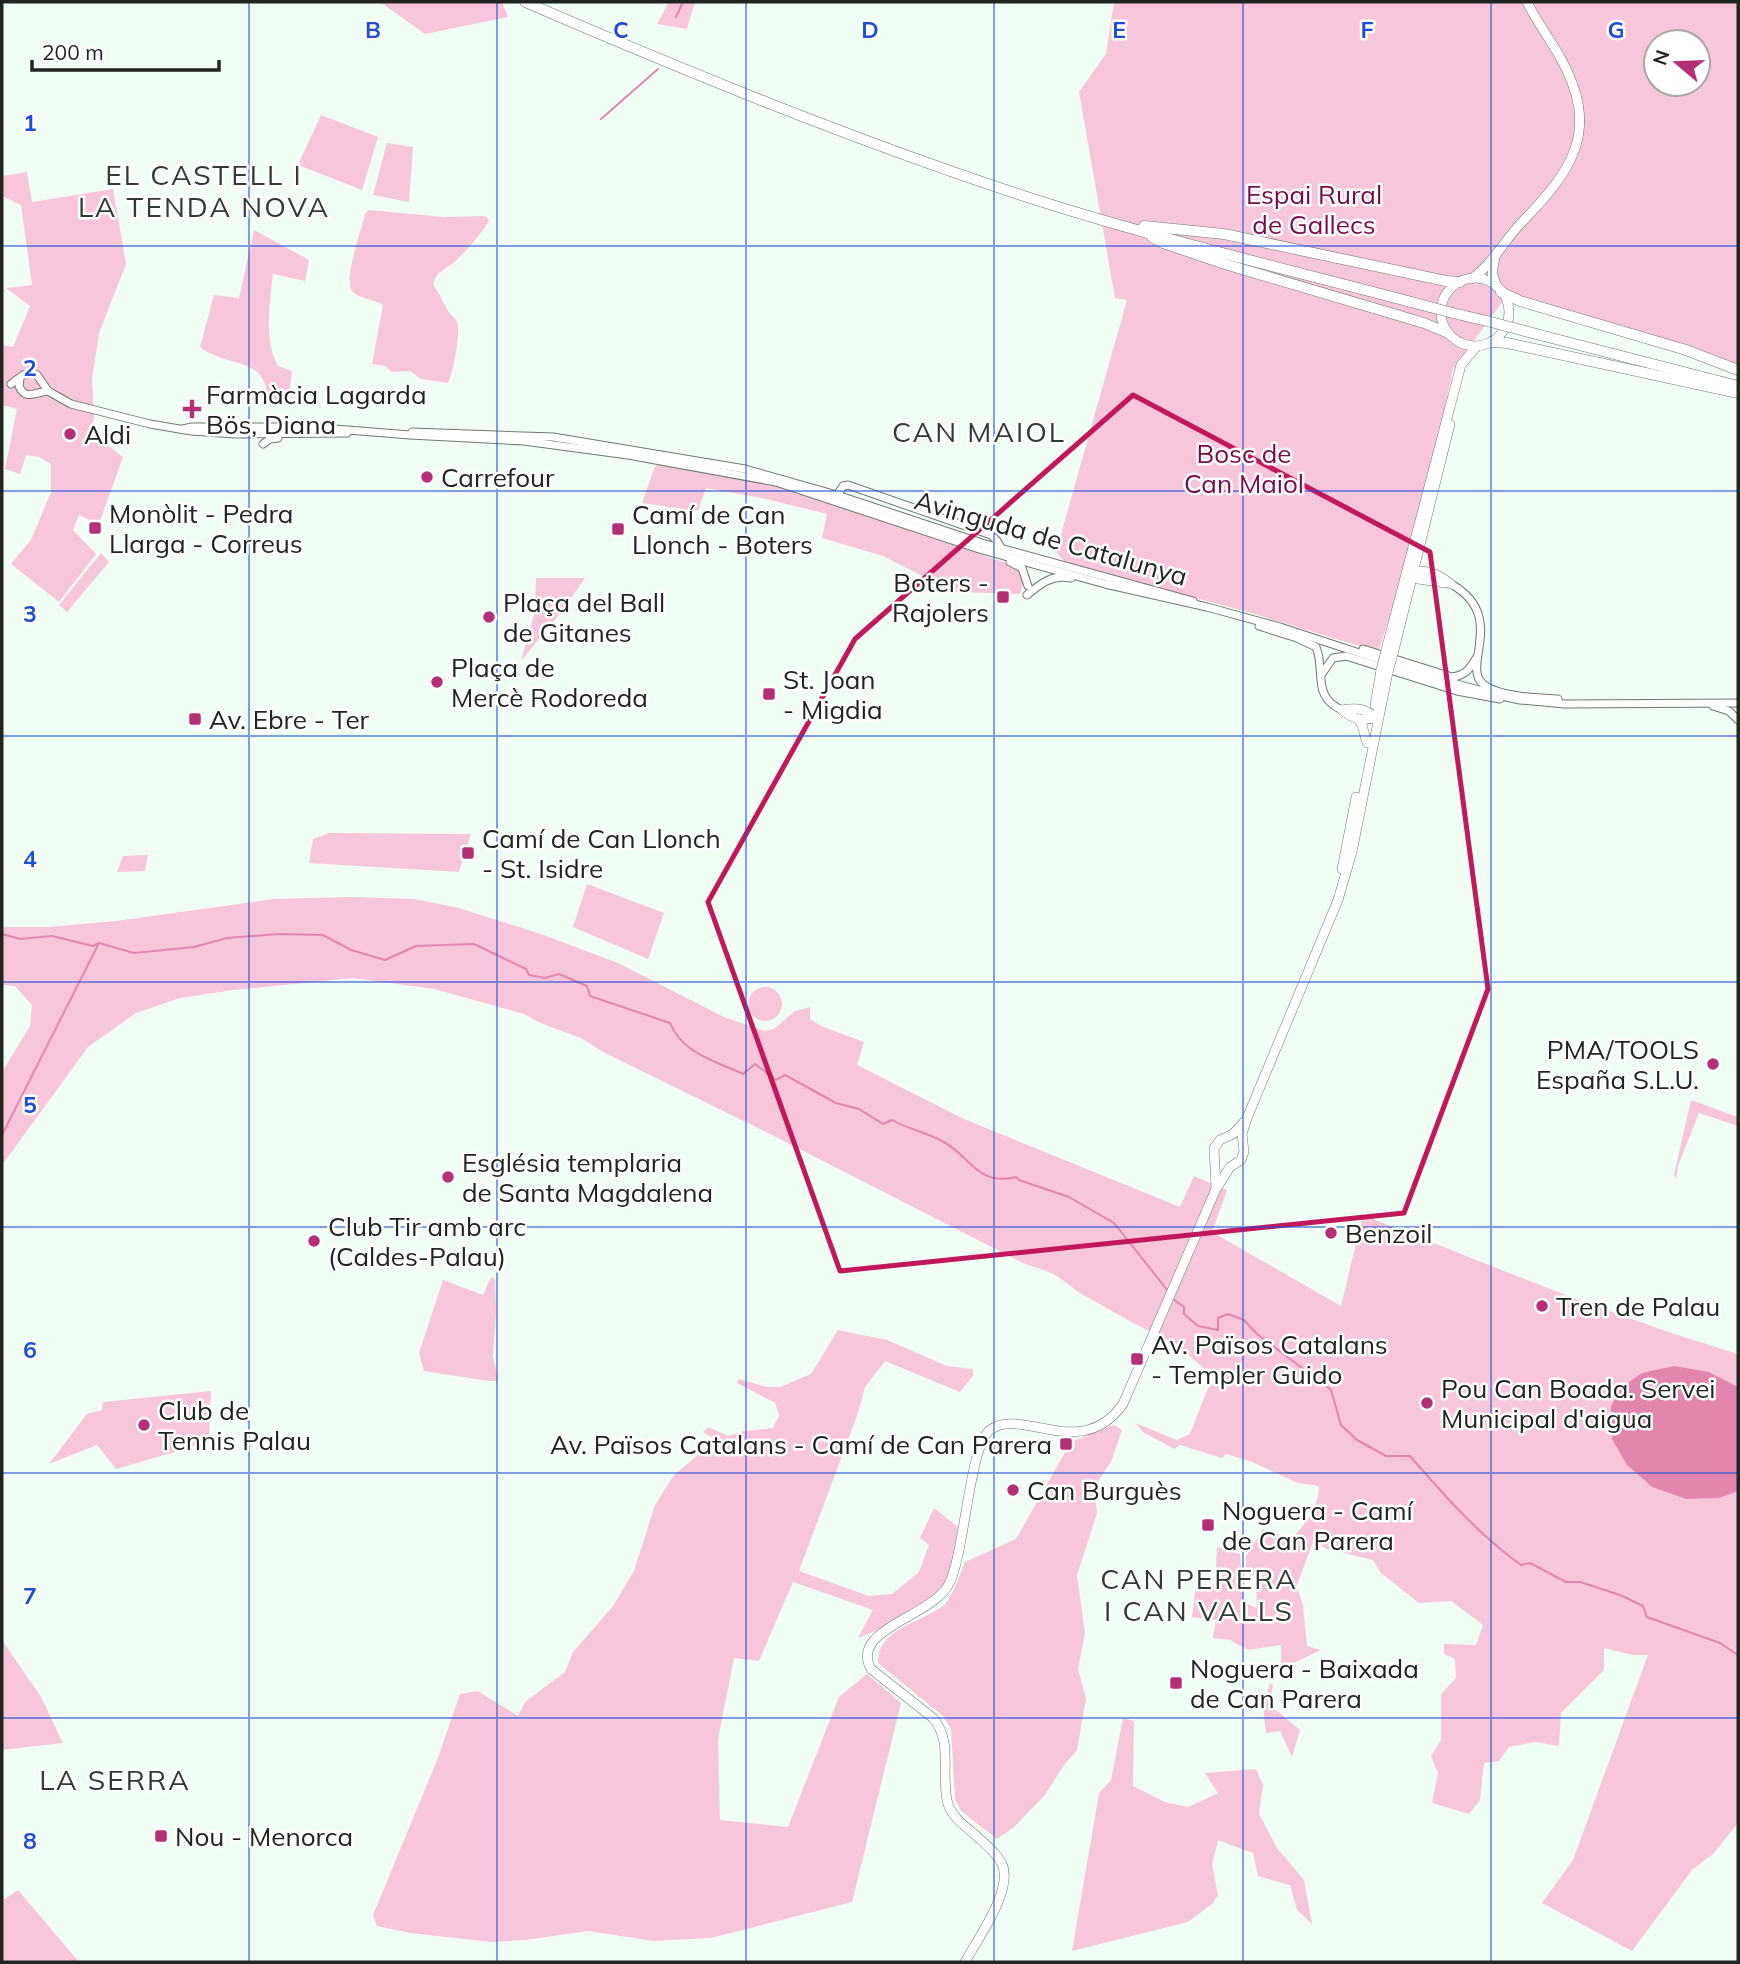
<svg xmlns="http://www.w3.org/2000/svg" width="1740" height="1964" font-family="Mulish,sans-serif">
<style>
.green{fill:#f7c6da;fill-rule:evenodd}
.water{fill:#e386af}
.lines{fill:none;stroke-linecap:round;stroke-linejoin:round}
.stream{stroke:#e386af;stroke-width:2}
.minor-casing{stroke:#6d7971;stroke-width:9}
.major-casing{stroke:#6d7971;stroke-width:10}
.highway-casing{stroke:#6d7971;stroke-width:11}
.minor{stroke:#fff;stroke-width:7}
.major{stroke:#fff;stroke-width:9}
.highway{stroke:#fff;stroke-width:10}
.major-bridge-casing{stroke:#6d7971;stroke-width:10;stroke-linecap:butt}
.highway-bridge-casing{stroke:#6d7971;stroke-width:11;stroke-linecap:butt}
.major-bridge{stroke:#fff;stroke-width:9}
.highway-bridge{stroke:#fff;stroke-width:10}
.marked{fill:none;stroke:#c2185b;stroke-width:5;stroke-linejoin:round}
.grid{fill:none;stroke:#1d4ed8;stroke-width:2;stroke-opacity:0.55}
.poi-dot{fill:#b43076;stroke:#fff;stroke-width:2.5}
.labels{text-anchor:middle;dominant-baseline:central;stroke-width:5;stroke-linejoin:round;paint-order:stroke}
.park-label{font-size:26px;fill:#7b084c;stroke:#fff}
.poi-label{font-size:26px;fill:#202521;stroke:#fff;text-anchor:start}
.street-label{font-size:26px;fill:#202521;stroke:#fff}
.neighbourhood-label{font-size:28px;letter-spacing:2px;fill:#313b34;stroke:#fff}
.grid-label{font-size:23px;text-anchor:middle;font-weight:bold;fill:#1d4ed8;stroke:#fff;stroke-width:5;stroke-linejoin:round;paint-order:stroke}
</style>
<rect width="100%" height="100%" fill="#f1fef5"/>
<g class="green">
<polygon points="380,2 502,2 508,17 425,34"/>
<polygon points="669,2 695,2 687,29 657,24"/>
<path d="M1114 2H1738V368L1509 293 1453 369 1440 429 1395 602 1378 652 1248 612 1067 564 1056 552 1127 300 1115 298 1079 92 1106 54ZM1656 42H1698V84H1656Z"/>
<polygon points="321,115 378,137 362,190 298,165"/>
<polygon points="387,143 413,147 409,202 373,195"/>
<polygon points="27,172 32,202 113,189 126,264 99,333 92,379 94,416 91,432 123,457 99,524 79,515 73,530 96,554 59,602 11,564 31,540 51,492 51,464 39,457 26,455 20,474 5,469 17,409 2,405 2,345 13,347 30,306 6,288 32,285 21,205 2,196 2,176"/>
<path d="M369 210 444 217 482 216 487 217 489 221C481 234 467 250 456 261 446 269 436 271 433 285 441 295 441 299 447 309 449 314 455 317 457 322 461 333 453 373 448 383L421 379 410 371 392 372 385 366 372 364 383 305C374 299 359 299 352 291 343 279 362 229 365 214Z"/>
<path d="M254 230 309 260 305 281 273 274C270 304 263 338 278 366L292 371 288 405 268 404C268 354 230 370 200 347L214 295 239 298Z"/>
<polygon points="660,464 750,480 783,488 1006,563 1020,570 1024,581 1020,594 954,592 883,556 822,538 827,514 762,498 706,488 698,511 642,503 655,466"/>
<polygon points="101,553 109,562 67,612 59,605"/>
<polygon points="536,578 585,578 562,611 521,661 535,611"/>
<polygon points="329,833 471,834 459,872 309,863 313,839"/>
<polygon points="148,855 145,871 117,872 123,856"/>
<polygon points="587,884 664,913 648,959 573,927"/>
<path d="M351 897 414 899 459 908 541 934 618 963 724 1017 765 1031 774 1029 795 1011 810 1007V1019L821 1026 864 1042 857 1065 964 1119 1180 1207 1194 1176 1227 1190 1212 1232 1341 1306 1363 1215C1487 1264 1611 1316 1738 1354V1823L1714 1853 1692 1870 1632 1951 1542 1903 1573 1860 1648 1655H1633L1604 1648V1670L1561 1713 1559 1746 1535 1742 1509 1747 1499 1761 1484 1763 1480 1800 1469 1814 1432 1803 1438 1773 1431 1756 1441 1740V1694L1456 1678 1455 1659 1444 1654V1644L1476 1645 1483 1625 1451 1601 1419 1603 1381 1573 1373 1560 1327 1549 1313 1542 1297 1585 1303 1606 1307 1646 1321 1650 1281 1669V1645L1248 1650 1230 1640 1213 1638 1216 1620 1192 1617 1196 1584 1215 1585 1217 1547 1240 1554 1243 1602 1257 1608 1256 1577 1246 1572V1556L1263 1529 1291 1539C1305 1525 1319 1507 1319 1486L1298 1483 1252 1462 1226 1454 1222 1458 1180 1445 1174 1449 1143 1432 1135 1423 1177 1440 1190 1434 1208 1388 1216 1380 1179 1346 1133 1323 1080 1293 1054 1274 1023 1263 770 1134 603 1052 581 1038 540 1023 524 1014 434 989 353 978 233 990 180 998 136 1013 88 1047 2 1165V1072L30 1026 32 1005 15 986 2 985V927H48L116 921 273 899Z"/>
<circle cx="765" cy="1004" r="17"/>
<polygon points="1691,1100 1738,1117 1738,1126 1699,1113 1678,1166 1676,1179 1674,1175"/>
<polygon points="491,1277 495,1279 496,1312 493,1356 498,1381 488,1381 424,1371 419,1353 443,1280 483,1295"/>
<path d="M838 1330 887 1340 947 1366 973 1369V1376L960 1392 885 1361 865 1387 858 1413 799 1571 869 1596 892 1594 919 1572 929 1545 920 1538 934 1508 958 1527C955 1543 953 1568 946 1581 934 1603 881 1630 858 1638L873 1610 793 1582 759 1661 734 1658 718 1739 720 1820 788 1827 839 1697 867 1674 901 1703 852 1902 711 1938 653 1941 588 1931 525 1940 491 1942 410 1933 377 1926 373 1915 438 1758 460 1694 478 1691 518 1716 525 1702 565 1672 573 1652 613 1606 634 1571 655 1505 674 1475 698 1455 713 1448 718 1441 703 1432 708 1427 729 1436 744 1431 773 1428 779 1415 775 1403 737 1383 739 1379 767 1387H780L811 1374Z"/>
<polygon points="211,1391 209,1442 116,1469 97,1445 49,1464 87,1414 102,1410 103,1402"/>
<path d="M1114 1425 1122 1430 1111 1462 1094 1487 1097 1513 1077 1575 1085 1633 1078 1669 1086 1698 1077 1750 1064 1765 1045 1795 1013 1828 997 1839 961 1811 955 1799 951 1729 943 1716 878 1663C877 1629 920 1623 943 1606 953 1597 960 1574 965 1562L1016 1539 1071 1442Z"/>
<polygon points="2,1640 41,1697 63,1743 2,1750"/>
<polygon points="1270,1683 1273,1685 1270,1705 1300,1730 1292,1757 1280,1731 1266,1733 1263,1706"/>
<polygon points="1123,1718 1134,1721 1133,1786 1165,1802 1188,1807 1218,1793 1205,1773 1256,1769 1263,1785 1259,1814 1277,1848 1304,1880 1312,1924 1297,1910 1290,1885 1258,1876 1253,1853 1218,1840 1212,1865 1218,1895 1213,1903 1188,1922 1072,1951 1099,1793 1111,1780"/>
<polygon points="18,1890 79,1962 2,1962 2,1901"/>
</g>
<polygon class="water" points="1674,1366 1709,1372 1738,1387 1738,1491 1719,1498 1686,1499 1652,1487 1627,1465 1612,1439 1611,1406 1622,1387 1642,1373"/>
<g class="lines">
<g class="stream">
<polyline points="676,17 683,2"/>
<polyline points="601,119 658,69"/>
<path d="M2 934 20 939 52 936 93 946 99 943 134 953 194 947 227 938 278 934 323 935 351 950 385 960 416 946 474 944 526 969 529 975 545 978 559 974 587 986 590 996 670 1023C682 1053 715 1061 743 1074L755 1064 776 1080 785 1075 836 1103 859 1109 883 1124 892 1120C908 1129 925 1132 942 1141 970 1155 977 1187 1016 1177L1019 1180 1069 1197 1114 1223 1168 1291"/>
<polyline points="2,1135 98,945"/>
<path d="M1173 1299 1184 1307V1314L1198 1326 1218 1330V1318L1228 1314 1244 1320 1257 1334 1331 1390 1341 1425 1357 1440 1386 1456H1410C1444 1495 1479 1535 1521 1565L1530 1563 1566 1582H1580L1620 1595 1643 1606 1647 1617 1720 1643 1738 1655"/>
</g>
<defs>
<g id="minor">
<path d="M20 378 19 386C25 401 36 392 48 391"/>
<polyline points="11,384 23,375 33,373 37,375 48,391 71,404 150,424 191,431 235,434 347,433"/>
<polyline points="183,429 192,427 310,427 410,435 524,441 628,455 776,482 979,549 1105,584 1207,607 1280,627 1442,680 1497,695 1520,700 1565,704 1738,703"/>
<polyline points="412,432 553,437 745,469 837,495 982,543 1193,601"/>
<polyline points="263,444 270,439 278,438"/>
<polyline points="837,495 843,486 848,485 991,535 997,541 1002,550"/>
<polyline points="1010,562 1022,568 1028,586"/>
<path d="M1451 584C1508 616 1461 666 1483 684 1498 697 1539 698 1558 699"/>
<path d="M1027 595C1040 584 1052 574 1071 578"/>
<path d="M1259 626 1297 638 1316 647C1326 671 1311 696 1342 710"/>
<path d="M1363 649 1452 677C1467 675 1470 668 1477 657"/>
<polyline points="1321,675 1333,658 1346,656 1457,691 1500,699"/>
<polyline points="1713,706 1729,711 1738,720"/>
</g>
<g id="major">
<polyline points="1495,257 1492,273 1497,287"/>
<circle cx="1475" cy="312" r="34"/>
<path d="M1471 279C1491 266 1504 241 1521 223 1573 170 1601 130 1560 57 1550 39 1536 21 1527 2"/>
<polyline points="1411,571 1418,579 1446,583"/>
<path d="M1411 574C1425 567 1439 575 1451 584"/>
<polyline points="1386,650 1461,365 1477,346"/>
<polyline points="1393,654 1450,424"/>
<polyline points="1375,705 1381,670"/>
<path d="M1342 710C1353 719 1370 726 1379 710"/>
<path d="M1342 710C1355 708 1366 707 1374 719"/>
<polyline points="1358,719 1362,725 1367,743"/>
<polyline points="1342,869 1356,797"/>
<polyline points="1216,1187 1214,1148 1220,1140 1233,1134 1244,1122"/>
<path d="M965 1962C977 1940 1014 1889 1002 1864 996 1852 983 1842 973 1833 962 1824 950 1815 947 1800 941 1771 953 1742 933 1718L871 1669C849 1629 932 1617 949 1584 965 1553 969 1446 990 1430 1022 1406 1081 1463 1123 1404L1216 1189 1230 1167 1241 1160 1244 1152 1242 1134 1247 1118 1338 900 1352 852 1388 672"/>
</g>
<g id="highway">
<path d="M525 2C690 73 856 141 1027 197 1160 240 1296 271 1430 307"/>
<polyline points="1144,226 1224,234 1446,281 1460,282"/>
<polyline points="1152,237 1163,243 1225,264 1424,323 1448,333"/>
<polyline points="1501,292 1520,301 1686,350 1738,370"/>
<polyline points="1453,313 1491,322"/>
<polyline points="1540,335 1738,386"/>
<polyline points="1491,342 1507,343 1738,393"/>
</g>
</defs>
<use href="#minor" class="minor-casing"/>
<use href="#major" class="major-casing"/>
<use href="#highway" class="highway-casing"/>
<use href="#minor" class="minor"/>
<use href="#major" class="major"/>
<use href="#highway" class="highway"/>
<defs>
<g id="major-bridge">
<polyline points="1381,670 1386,650"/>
<polyline points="1388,672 1393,654"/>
</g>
<g id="highway-bridge">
<polyline points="1430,307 1453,313"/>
<polyline points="1491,322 1540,335"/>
</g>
</defs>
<use href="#major-bridge" class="major-bridge-casing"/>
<use href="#highway-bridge" class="highway-bridge-casing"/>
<use href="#major-bridge" class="major-bridge"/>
<use href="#highway-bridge" class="highway-bridge"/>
</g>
<path class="marked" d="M1133 395 1430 552 1488 989 1404 1213 840 1271 708 902 855 639Z"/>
<path class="grid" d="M249 2V1962M497 2V1962M746 2V1962M994 2V1962M1243 2V1962M1491 2V1962M2 246H1738M2 491H1738M2 736H1738M2 982H1738M2 1227H1738M2 1473H1738M2 1718H1738"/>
<g class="poi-dot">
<path d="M188.5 398.5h7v7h7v7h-7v7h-7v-7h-7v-7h7z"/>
<circle cx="70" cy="434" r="7"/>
<circle cx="427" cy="477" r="7"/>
<rect x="88" y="521" width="14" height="14" rx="3.5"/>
<rect x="611" y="522" width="14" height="14" rx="3.5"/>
<rect x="996" y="590" width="14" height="14" rx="3.5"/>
<circle cx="489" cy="617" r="7"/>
<circle cx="437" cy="682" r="7"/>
<rect x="762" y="687" width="14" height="14" rx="3.5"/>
<rect x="188" y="712" width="14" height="14" rx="3.5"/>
<rect x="461" y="846" width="14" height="14" rx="3.5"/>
<circle cx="1713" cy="1064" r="7"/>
<circle cx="448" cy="1177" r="7"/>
<circle cx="1331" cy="1233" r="7"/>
<circle cx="314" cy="1241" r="7"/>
<circle cx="1542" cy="1306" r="7"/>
<rect x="1130" y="1352" width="14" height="14" rx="3.5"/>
<circle cx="1427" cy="1403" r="7"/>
<circle cx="144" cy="1425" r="7"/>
<rect x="1059" y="1437" width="14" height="14" rx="3.5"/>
<circle cx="1013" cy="1490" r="7"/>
<rect x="1201" y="1518" width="14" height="14" rx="3.5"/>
<rect x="1169" y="1676" width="14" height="14" rx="3.5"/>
<rect x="154" y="1829" width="14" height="14" rx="3.5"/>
</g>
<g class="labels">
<g class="park-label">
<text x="1314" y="194">Espai Rural<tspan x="1314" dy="30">de Gallecs</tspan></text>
<text x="1244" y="453">Bosc de<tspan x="1244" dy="30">Can Maiol</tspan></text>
</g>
<g class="poi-label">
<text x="206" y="394">Farmàcia Lagarda<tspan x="206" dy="30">Bös, Diana</tspan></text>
<text x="84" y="434">Aldi</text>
<text x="441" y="477">Carrefour</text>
<text x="109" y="513">Monòlit - Pedra<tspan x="109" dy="30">Llarga - Correus</tspan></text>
<text x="632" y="514">Camí de Can<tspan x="632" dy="30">Llonch - Boters</tspan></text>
<text x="989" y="582" text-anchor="end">Boters -<tspan x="989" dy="30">Rajolers</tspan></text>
<text x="503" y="602">Plaça del Ball<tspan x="503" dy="30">de Gitanes</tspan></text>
<text x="451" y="667">Plaça de<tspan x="451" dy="30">Mercè Rodoreda</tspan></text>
<text x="783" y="679">St. Joan<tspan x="783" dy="30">- Migdia</tspan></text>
<text x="209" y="719">Av. Ebre - Ter</text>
<text x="482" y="838">Camí de Can Llonch<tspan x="482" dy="30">- St. Isidre</tspan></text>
<text x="1699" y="1049" text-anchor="end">PMA/TOOLS<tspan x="1699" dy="30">España S.L.U.</tspan></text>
<text x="462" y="1162">Església templaria<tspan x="462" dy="30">de Santa Magdalena</tspan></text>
<text x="328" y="1226">Club Tir amb arc<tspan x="328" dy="30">(Caldes-Palau)</tspan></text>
<text x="1345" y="1233">Benzoil</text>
<text x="1556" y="1306">Tren de Palau</text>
<text x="1151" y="1344">Av. Països Catalans<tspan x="1151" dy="30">- Templer Guido</tspan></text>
<text x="1441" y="1388">Pou Can Boada. Servei<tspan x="1441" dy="30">Municipal d'aigua</tspan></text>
<text x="158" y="1410">Club de<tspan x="158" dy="30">Tennis Palau</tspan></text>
<text x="1052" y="1444" text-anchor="end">Av. Països Catalans - Camí de Can Parera</text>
<text x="1027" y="1490">Can Burguès</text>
<text x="1222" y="1510">Noguera - Camí<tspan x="1222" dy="30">de Can Parera</tspan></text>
<text x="1190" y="1668">Noguera - Baixada<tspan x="1190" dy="30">de Can Parera</tspan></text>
<text x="175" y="1836">Nou - Menorca</text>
</g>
<g class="street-label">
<text transform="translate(1051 538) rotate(16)">Avinguda de Catalunya</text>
</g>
<g class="neighbourhood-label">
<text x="204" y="174">EL CASTELL I<tspan x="204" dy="32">LA TENDA NOVA</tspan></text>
<text x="979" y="431">CAN MAIOL</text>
<text x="1199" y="1578">CAN PERERA<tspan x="1199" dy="32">I CAN VALLS</tspan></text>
<text x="115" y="1779">LA SERRA</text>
</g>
</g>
<g class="grid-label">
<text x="373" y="38">B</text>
<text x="621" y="38">C</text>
<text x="870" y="38">D</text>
<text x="1119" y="38">E</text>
<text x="1367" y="38">F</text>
<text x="1616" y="38">G</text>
<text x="30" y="131">1</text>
<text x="30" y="376">2</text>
<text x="30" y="622">3</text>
<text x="30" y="867">4</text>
<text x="30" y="1113">5</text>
<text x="30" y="1358">6</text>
<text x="30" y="1604">7</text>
<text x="30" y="1849">8</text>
</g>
<rect width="1740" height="1964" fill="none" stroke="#202521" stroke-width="7"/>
<g transform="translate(1677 63) rotate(289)"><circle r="33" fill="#ffffff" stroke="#a6a8a6" stroke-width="2"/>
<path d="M0-5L12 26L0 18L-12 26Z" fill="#b43076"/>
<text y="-10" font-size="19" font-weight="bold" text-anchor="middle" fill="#202521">N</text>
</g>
<path d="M32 60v10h187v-10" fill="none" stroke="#202521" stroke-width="3.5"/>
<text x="42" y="60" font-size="21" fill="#202521" stroke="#ffffff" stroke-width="5" paint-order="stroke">200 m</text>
</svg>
